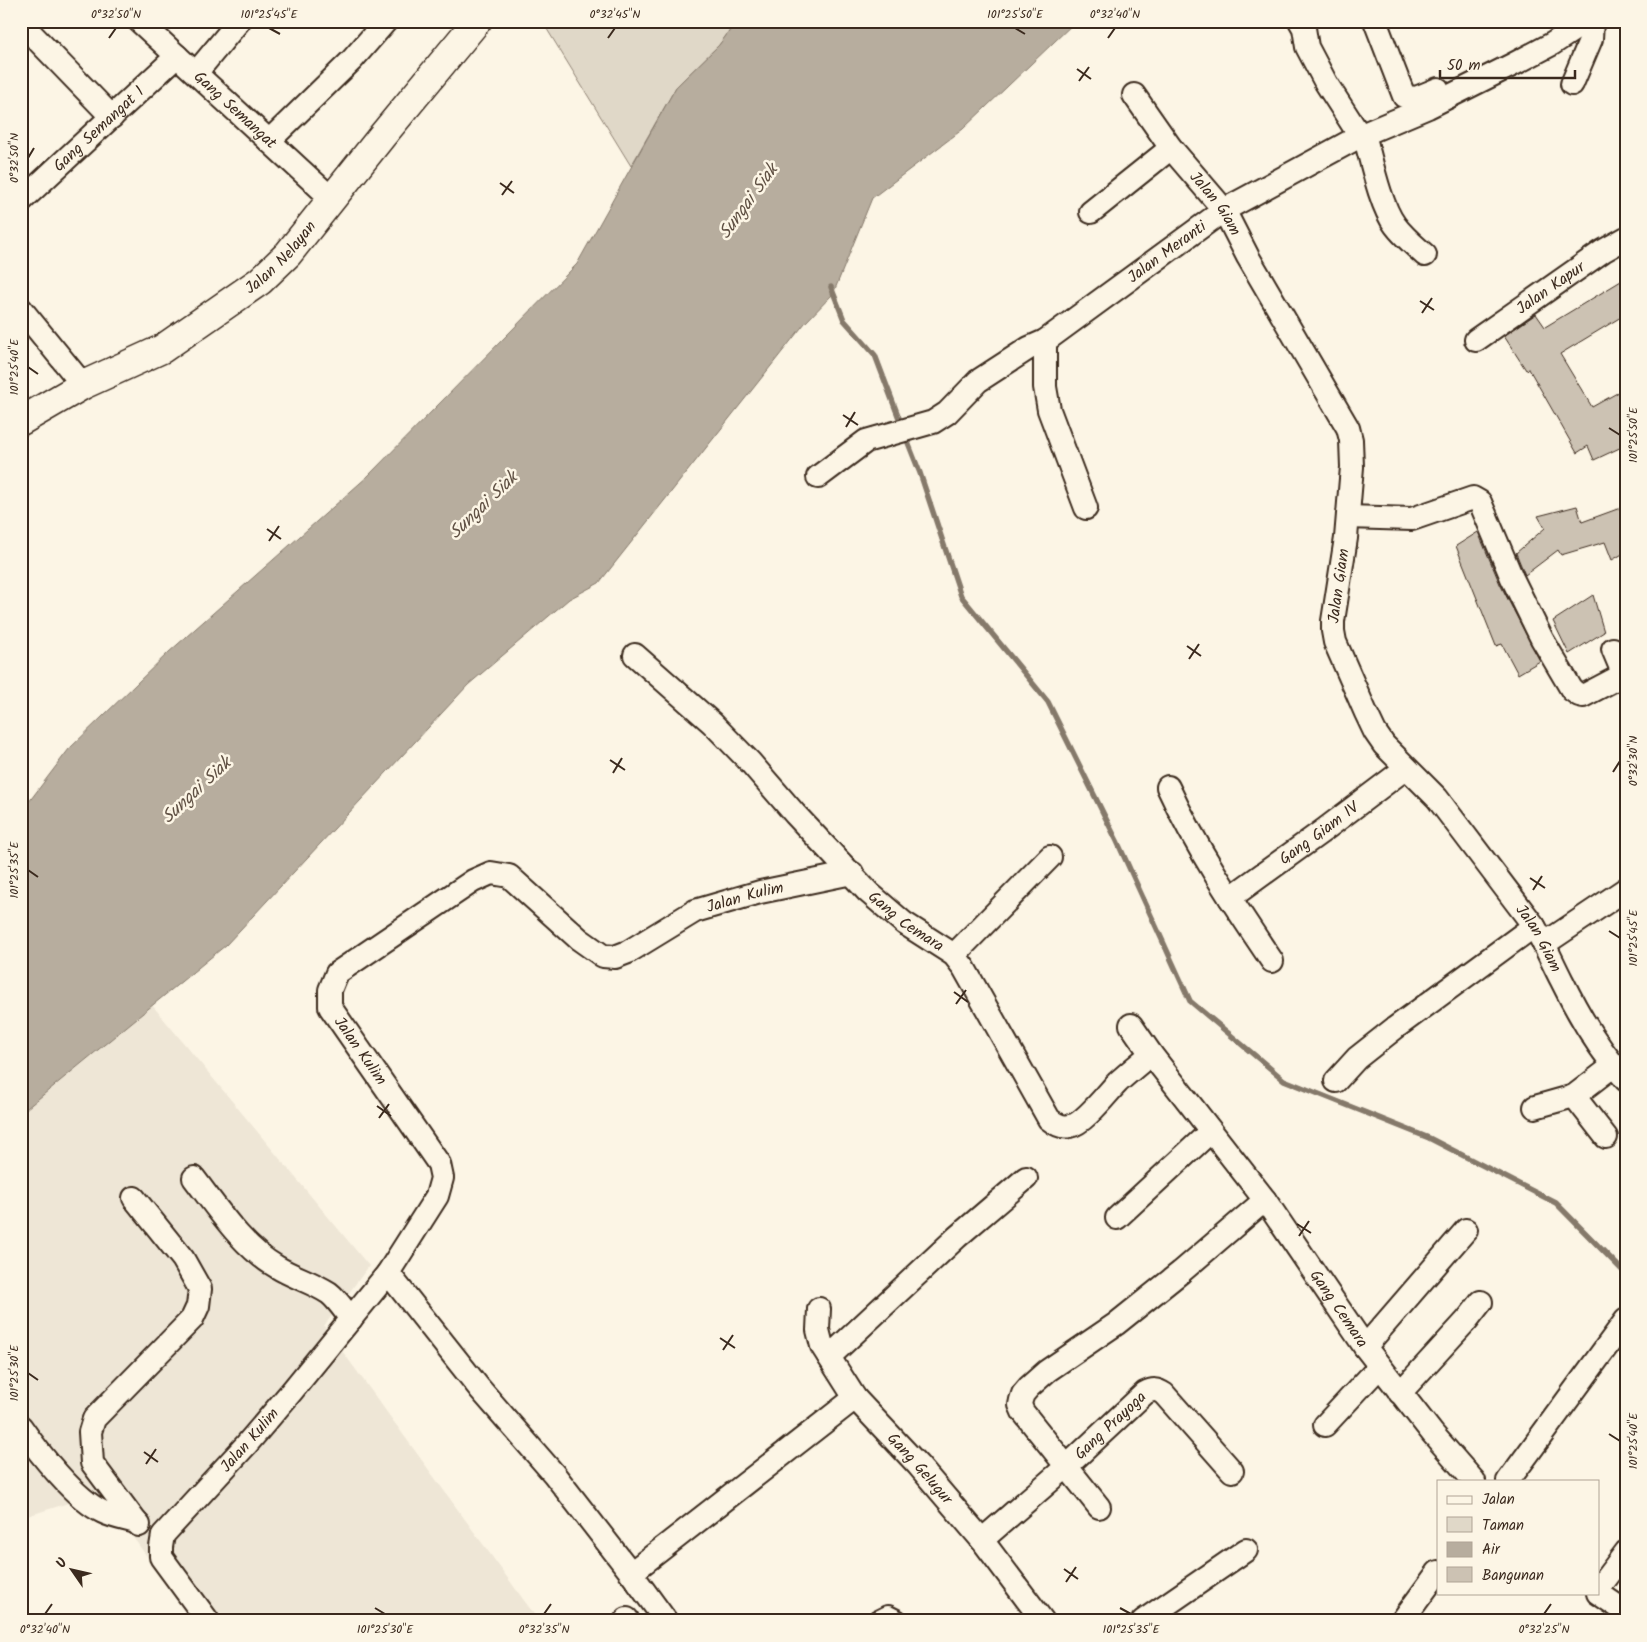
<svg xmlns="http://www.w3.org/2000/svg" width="1647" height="1642" font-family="Kalam,sans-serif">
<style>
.built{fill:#eee6d6}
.green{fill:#e0d8c8;stroke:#8e8173}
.water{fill:#b7ad9e;stroke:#85796b}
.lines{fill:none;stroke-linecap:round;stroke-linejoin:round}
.stream{stroke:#85796b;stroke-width:5.5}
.building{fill:#ccc2b3;stroke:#3b2a1e}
.minor-casing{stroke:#3b2a1e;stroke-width:26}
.major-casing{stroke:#3b2a1e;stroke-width:31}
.minor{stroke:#fcf5e5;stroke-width:22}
.major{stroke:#fcf5e5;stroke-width:28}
.ticks{fill:none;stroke:#3b2a1e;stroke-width:2}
.labels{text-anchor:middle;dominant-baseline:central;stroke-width:5;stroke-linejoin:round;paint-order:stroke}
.street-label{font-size:16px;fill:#3b2a1e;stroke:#fcf5e5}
.water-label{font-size:18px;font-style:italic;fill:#605144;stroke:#fcf5e5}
.neatline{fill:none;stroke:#3b2a1e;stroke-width:2}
.ticks-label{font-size:12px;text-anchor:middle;fill:#3b2a1e}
</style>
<rect width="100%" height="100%" fill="#fcf5e5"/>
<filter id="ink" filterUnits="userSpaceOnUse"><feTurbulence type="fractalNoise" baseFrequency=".02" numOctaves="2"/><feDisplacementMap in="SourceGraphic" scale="10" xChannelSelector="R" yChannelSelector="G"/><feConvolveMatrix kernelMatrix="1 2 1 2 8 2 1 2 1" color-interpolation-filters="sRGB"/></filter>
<g filter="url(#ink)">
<polygon class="built" points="152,1005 369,1266 324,1326 539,1621 195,1621 100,1493 21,1518 21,1113"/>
<polygon class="green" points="542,21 737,21 719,45 676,87 631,166"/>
<polygon class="water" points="737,21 1076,21 963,129 872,198 833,294 805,323 599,583 569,599 468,685 226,945 21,1113 21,810 25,807 69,749 169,652 368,476 577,264 676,87 719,45"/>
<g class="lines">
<g class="stream">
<polyline points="831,287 844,320 875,355 902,426"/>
<polyline points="905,435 920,473 961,596 1048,702 1117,841 1190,1001 1284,1080 1429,1138 1556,1203 1626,1274"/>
</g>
</g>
<g class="building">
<polygon points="1626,278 1626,314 1560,354 1592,407 1626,388 1626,445 1594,460 1588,446 1577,453 1529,369 1526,370 1504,336 1536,314 1545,327"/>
<polygon points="1577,506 1582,522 1623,507 1626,516 1626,552 1612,560 1605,542 1561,555 1558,550 1525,575 1516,553 1545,528 1538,516"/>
<polygon points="1478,532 1500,584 1540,661 1518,674 1502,644 1496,646 1456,546"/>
<polygon points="1593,595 1604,632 1569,654 1553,621"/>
</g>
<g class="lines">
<defs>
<g id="minor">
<path id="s1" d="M139 21 332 199"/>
<polyline points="1300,21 1304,28 1307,47 1326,83 1360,136"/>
<polyline points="1375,21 1404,96 1416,98 1438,89"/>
<polyline points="21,23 112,117"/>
<polyline points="196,73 239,21"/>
<polyline points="1572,84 1591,39 1592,21"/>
<path id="s2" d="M1134 95 1171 148 1224 210 1248 257 1348 428 1351 440 1352 467 1346 538 1333 621V631L1335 642 1366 713 1375 732 1384 745 1437 798 1534 926C1545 944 1552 962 1562 981 1579 1016 1600 1051 1626 1080"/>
<path d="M1364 134C1371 159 1380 205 1395 225 1403 236 1415 246 1425 255"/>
<polyline points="269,141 352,60 386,21"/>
<path id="s3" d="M21 201 177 56"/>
<polyline points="1091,212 1171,148"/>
<polyline points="21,309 83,385"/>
<path id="s4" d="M1476 340 1603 251 1626 238"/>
<polyline points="1045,341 1045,387 1049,410 1086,508"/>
<path id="s5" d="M818 477 866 441 933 422 947 413 978 381 1029 348 1045 341 1224 210 1364 134 1428 107 1512 65 1552 44 1587 21"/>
<polyline points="1348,517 1412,519 1473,498 1480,502 1512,578 1542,639 1572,690 1579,695 1583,696 1623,675"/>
<polyline points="1613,649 1626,680"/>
<path id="s6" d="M635 655 712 723 750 762 795 814 868 892 904 923 954 955 964 968 1049 1119C1055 1124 1062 1128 1070 1126 1084 1124 1108 1092 1118 1082 1129 1072 1140 1063 1151 1054"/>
<path d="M1168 787C1196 848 1234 905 1272 961"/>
<path id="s7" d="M1230 898 1324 830 1406 768"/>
<polyline points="1544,944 1626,889"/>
<polyline points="954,955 1050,857"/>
<path id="s8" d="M1131 1025 1151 1054 1265 1200 1365 1347 1433 1434 1474 1481"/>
<polyline points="1336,1081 1357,1058 1395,1028 1534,926"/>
<polyline points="1574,1096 1606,1137"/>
<polyline points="1535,1107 1574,1096 1613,1066"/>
<path d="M194 1178C217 1208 243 1248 277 1267 293 1277 312 1282 329 1293 337 1299 344 1310 351 1319"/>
<polyline points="134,1198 183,1259 200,1289 198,1306 192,1319 94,1419 90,1432 92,1463 136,1522"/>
<polyline points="1117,1218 1211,1131"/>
<polyline points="388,1273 480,1389 554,1474 631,1573 666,1621"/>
<path id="s9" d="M819 1309 818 1330 822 1346 855 1398 918 1465 982 1540 1043 1621"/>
<polyline points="1365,1347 1466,1230"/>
<polyline points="829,1357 957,1237 1026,1178"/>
<polyline points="1400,1393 1467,1320 1481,1302"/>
<polyline points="1325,1425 1379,1367"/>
<path d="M21 1427C38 1452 76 1500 103 1512 113 1517 126 1519 136 1522L139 1525"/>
<polyline points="1508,1481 1626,1320"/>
<polyline points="1099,1507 1023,1412 1020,1405 1021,1400 1023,1394 1029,1387 1047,1371 1116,1324 1181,1272 1265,1200"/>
<path id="s10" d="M982 1540 1066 1467 1145 1393C1153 1389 1157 1389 1164 1394L1232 1471"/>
<polyline points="631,1573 855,1398"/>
<polyline points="1598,1589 1626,1552"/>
<polyline points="1598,1593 1626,1612"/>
<path id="s11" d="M208 1621 161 1557V1547L163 1535 246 1445 292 1391 388 1273 437 1196 442 1178 439 1164 330 1007V990L337 973 473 881 491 873 509 876 579 939 603 956 615 957 628 952 695 911 760 892 852 873"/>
<polyline points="625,1621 627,1619"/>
<polyline points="880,1621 888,1617 896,1621"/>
<polyline points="1143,1621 1246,1550"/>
<polyline points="1402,1621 1438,1572"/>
</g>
<g id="major">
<path id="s12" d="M21 421 83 385 162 349 260 281 288 254 382 136 477 21"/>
</g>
</defs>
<use href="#minor" class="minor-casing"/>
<use href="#major" class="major-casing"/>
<use href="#minor" class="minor"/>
<use href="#major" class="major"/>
</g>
</g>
<path class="ticks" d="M269 28 280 34M1015 28 1025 34M109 38 116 28M608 38 615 28M1108 38 1115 28M1077 69 1091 79M1079 81 1089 67M28 158 34 148M500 183 514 193M502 195 512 181M1420 301 1434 310M1422 313 1432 298M28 367 38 374M843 415 858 425M846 427 855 412M1609 428 1620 435M267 529 281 539M269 541 279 526M1187 646 1201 656M1189 659 1199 644M610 760 625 770M1613 772 1620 761M613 773 622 758M28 870 38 877M1530 878 1545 888M1533 890 1542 876M1609 931 1620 938M954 992 968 1002M956 1004 966 990M377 1106 391 1116M379 1118 389 1104M1297 1224 1311 1233M1299 1236 1309 1221M720 1338 735 1348M723 1350 733 1335M28 1373 38 1380M1609 1434 1620 1441M144 1452 158 1462M146 1464 156 1449M1064 1569 1078 1579M1066 1582 1076 1567M375 1608 385 1614M1120 1608 1131 1614M45 1614 52 1604M544 1614 551 1604M1544 1614 1551 1604"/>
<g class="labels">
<g class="street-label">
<text stroke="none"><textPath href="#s1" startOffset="131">Gang Semangat</textPath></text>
<text stroke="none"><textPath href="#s3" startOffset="106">Gang Semangat 1</textPath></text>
<text stroke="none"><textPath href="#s2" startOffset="136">Jalan Giam</textPath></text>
<text stroke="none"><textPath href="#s5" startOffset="420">Jalan Meranti</textPath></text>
<text stroke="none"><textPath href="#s12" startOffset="309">Jalan Nelayan</textPath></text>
<text stroke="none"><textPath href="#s4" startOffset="91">Jalan Kapur</textPath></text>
<text transform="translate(1339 586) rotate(-82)">Jalan Giam</text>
<text stroke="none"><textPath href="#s7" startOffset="110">Gang Giam IV</textPath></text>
<text stroke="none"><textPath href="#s11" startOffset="1280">Jalan Kulim</textPath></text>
<text stroke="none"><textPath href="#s6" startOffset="381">Gang Cemara</textPath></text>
<text stroke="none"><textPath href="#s2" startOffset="976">Jalan Giam</textPath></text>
<text transform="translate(360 1051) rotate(55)">Jalan Kulim</text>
<text stroke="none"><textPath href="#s8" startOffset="352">Gang Cemara</textPath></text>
<text stroke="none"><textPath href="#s10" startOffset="172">Gang Prayoga</textPath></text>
<text stroke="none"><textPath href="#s11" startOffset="230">Jalan Kulim</textPath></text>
<text stroke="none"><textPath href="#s9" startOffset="195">Gang Gelugur</textPath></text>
</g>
<g class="water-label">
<text transform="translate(749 202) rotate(-54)">Sungai Siak</text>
<text transform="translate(484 506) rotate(-44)">Sungai Siak</text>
<text transform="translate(197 791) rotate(-43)">Sungai Siak</text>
</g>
</g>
<rect width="1647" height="1642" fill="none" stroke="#fcf5e5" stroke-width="55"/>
<rect x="1437" y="1480" width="162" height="115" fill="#fcf5e5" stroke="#afa495"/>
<rect x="1447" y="1496" width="25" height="8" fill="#fcf5e5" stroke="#afa495"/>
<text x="1482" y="1504" font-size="15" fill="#3b2a1e">Jalan</text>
<rect x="1447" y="1517" width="25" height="15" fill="#e0d8c8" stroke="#afa495"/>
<text x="1482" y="1530" font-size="15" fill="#3b2a1e">Taman</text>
<rect x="1447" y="1542" width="25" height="15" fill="#b7ad9e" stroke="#afa495"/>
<text x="1482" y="1554" font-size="15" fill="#3b2a1e">Air</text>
<rect x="1447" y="1567" width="25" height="15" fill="#ccc2b3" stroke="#afa495"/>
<text x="1482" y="1580" font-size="15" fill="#3b2a1e">Bangunan</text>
<g transform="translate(72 1570) rotate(304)" stroke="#fcf5e5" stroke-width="4" paint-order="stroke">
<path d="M0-4L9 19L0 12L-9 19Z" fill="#3b2a1e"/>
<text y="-8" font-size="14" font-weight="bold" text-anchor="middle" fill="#3b2a1e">U</text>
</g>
<path d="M1440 70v8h135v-8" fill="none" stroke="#3b2a1e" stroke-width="2.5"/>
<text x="1447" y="70" font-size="15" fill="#3b2a1e" stroke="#fcf5e5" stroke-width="4" paint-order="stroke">50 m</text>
<rect x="28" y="28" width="1592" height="1586" class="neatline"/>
<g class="ticks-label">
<text x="116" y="18">0°32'50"N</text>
<text x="269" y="18">101°25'45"E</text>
<text x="615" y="18">0°32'45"N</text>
<text x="1015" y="18">101°25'50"E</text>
<text x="1115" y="18">0°32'40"N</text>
<text transform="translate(14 158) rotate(-90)" y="4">0°32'50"N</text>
<text transform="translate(14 367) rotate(-90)" y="4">101°25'40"E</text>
<text transform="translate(1633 435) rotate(-90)" y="4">101°25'50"E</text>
<text transform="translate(1633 761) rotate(-90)" y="4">0°32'30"N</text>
<text transform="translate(14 870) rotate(-90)" y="4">101°25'35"E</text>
<text transform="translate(1633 938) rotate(-90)" y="4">101°25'45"E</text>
<text transform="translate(14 1373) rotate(-90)" y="4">101°25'30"E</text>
<text transform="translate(1633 1441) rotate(-90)" y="4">101°25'40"E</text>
<text x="45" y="1633">0°32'40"N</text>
<text x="385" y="1633">101°25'30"E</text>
<text x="544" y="1633">0°32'35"N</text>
<text x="1131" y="1633">101°25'35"E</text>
<text x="1544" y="1633">0°32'25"N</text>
</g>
</svg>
